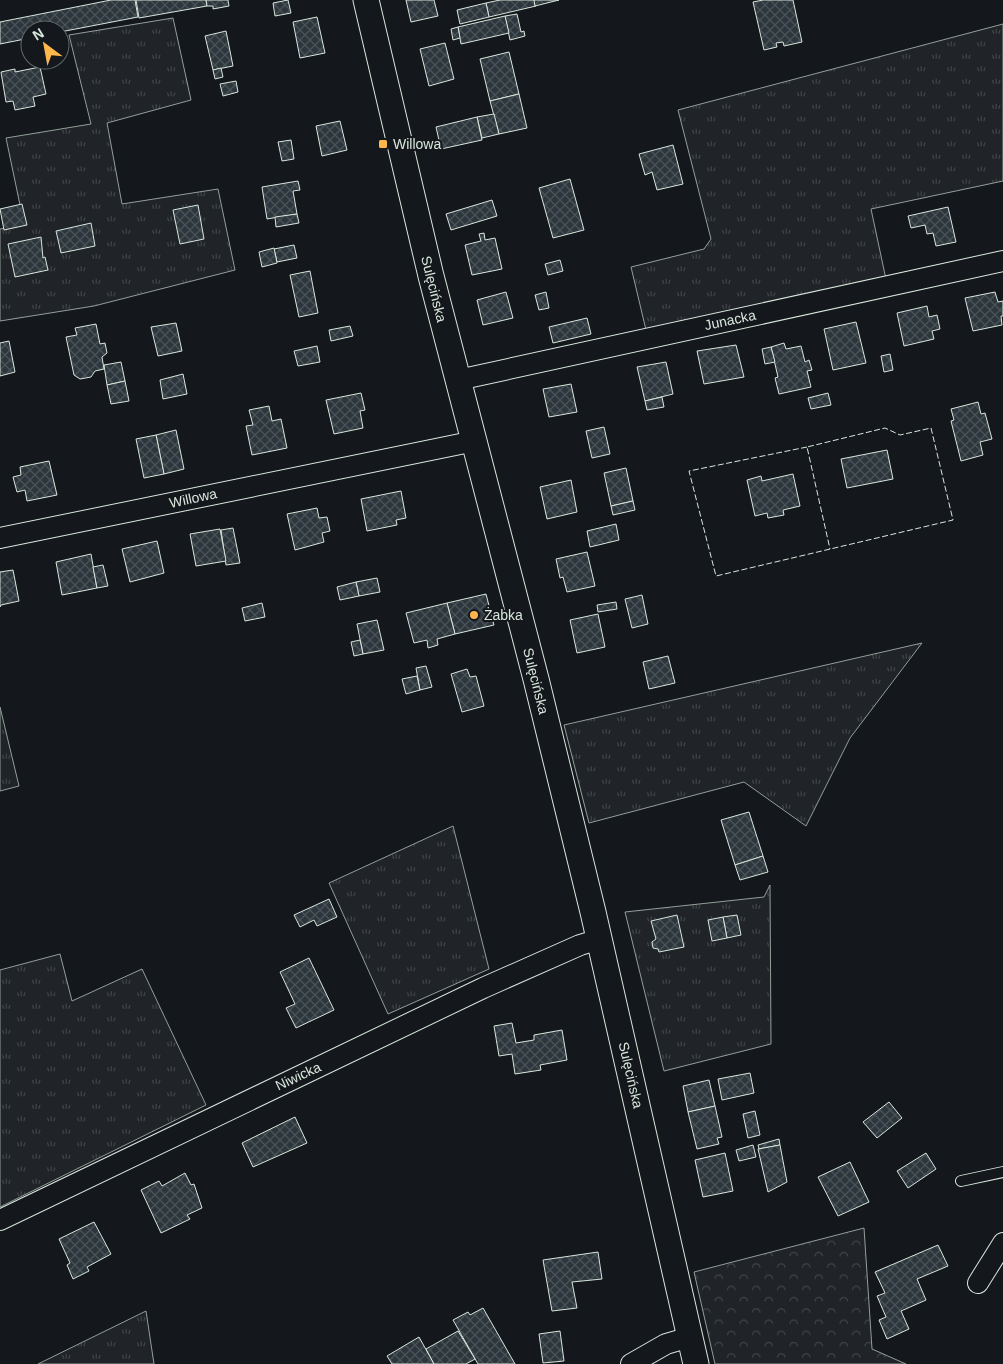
<svg xmlns="http://www.w3.org/2000/svg" width="1003" height="1364" font-family="Arial,sans-serif">
<style>
.grass{fill:url(#grass-tufts);stroke:#939e99}
.forest{fill:url(#forest-crowns);stroke:#939e99}
.building{fill:url(#building-cross-hatch);stroke:#d8e6dc}
.lines{fill:none;stroke-linecap:round;stroke-linejoin:round}
.service-casing{stroke:#d8e6dc;stroke-width:12}
.minor-casing{stroke:#d8e6dc;stroke-width:22}
.tertiary-casing{stroke:#d8e6dc;stroke-width:27}
.service{stroke:#14181c;stroke-width:10}
.minor{stroke:#14181c;stroke-width:20}
.tertiary{stroke:#14181c;stroke-width:25}
.fence{stroke:#d8e6dc;stroke-width:1;stroke-dasharray:6 2.5;stroke-linecap:butt}
.poi-dot{fill:#ffb74d;stroke:#14181c;stroke-width:2}
.labels{text-anchor:middle;dominant-baseline:central;stroke-width:4;stroke-linejoin:round;paint-order:stroke}
.poi-label{font-size:14px;fill:#d8e6dc;stroke:#14181c;text-anchor:start}
.street-label{font-size:14px;fill:#d8e6dc;stroke:#14181c}
</style>
<defs>
<pattern id="grass-tufts" width="24" height="20" patternUnits="userSpaceOnUse" patternTransform="scale(1.25)"><rect width="24" height="20" fill="#202428"/><path d="M3 7l-1-3M5 7V3M7 7l1-3M15 17l-1-3M17 17v-4M19 17l1-3" fill="none" stroke="#404447"/></pattern>
<pattern id="forest-crowns" width="20" height="18" patternUnits="userSpaceOnUse" patternTransform="scale(1.25)"><rect width="20" height="18" fill="#202428"/><path d="M2 6a3 3 0 1 1 6 0M12 15a3 3 0 1 1 6 0" fill="none" stroke="#404447"/></pattern>
<pattern id="building-cross-hatch" width="8" height="8" patternUnits="userSpaceOnUse" patternTransform="scale(1.25)"><rect width="8" height="8" fill="#2c363c"/><path d="M0 0l8 8M0 8l8-8" fill="none" stroke="#4a5358"/></pattern>
</defs>
<rect width="100%" height="100%" fill="#14181c"/>
<g class="grass">
<polygon points="173,18 191,100 107,123 122,204 218,189 235,270 94,306 0,321 0,229 24,224 6,138 91,124 69,35"/>
<polygon points="1003,24 1003,181 871,209 887,284 646,330 631,267 704,249 711,239 678,110"/>
<polygon points="922,643 850,738 806,826 744,782 589,823 564,725"/>
<polygon points="0,707 19,786 0,791"/>
<polygon points="453,826 489,969 388,1014 329,883"/>
<polygon points="770,885 771,1044 664,1071 625,912 764,897"/>
<polygon points="60,954 72,1001 142,969 206,1105 0,1207 0,970"/>
<polygon points="146,1311 154,1364 38,1364"/>
</g>
<polygon class="forest" points="864,1228 872,1349 906,1364 715,1364 694,1272"/>
<g class="building">
<polygon points="111,0 135,0 138,17 60,32 60,30 30,30 30,38 0,44 0,22"/>
<polygon points="136,0 206,0 207,6 139,18"/>
<polygon points="206,0 228,0 229,6 213,9 213,6 207,6"/>
<polygon points="288,0 291,13 275,16 273,3"/>
<polygon points="406,0 434,0 438,16 411,22"/>
<polygon points="500,0 534,0 536,6 489,17 486,3"/>
<polygon points="534,0 559,0 535,6"/>
<polygon points="763,0 793,0 802,42 784,46 783,42 776,43 777,47 764,50 753,2"/>
<polygon points="486,3 489,17 460,24 457,10"/>
<polygon points="517,14 521,32 524,31 525,36 510,40 505,16"/>
<polygon points="505,16 509,33 461,44 458,27"/>
<polygon points="317,17 325,53 300,58 293,22"/>
<polygon points="458,27 460,38 453,40 451,29"/>
<polygon points="226,31 233,66 213,70 205,36"/>
<polygon points="445,43 454,79 429,86 420,49"/>
<polygon points="509,52 519,94 490,101 480,59"/>
<polygon points="40,67 46,94 33,97 35,106 15,110 13,101 6,102 1,72 15,69 15,72"/>
<polygon points="221,68 223,77 215,79 213,70"/>
<polygon points="236,81 238,92 223,96 220,84"/>
<polygon points="519,94 527,128 499,134 490,101"/>
<polygon points="494,114 499,134 482,138 477,117"/>
<polygon points="477,117 482,140 441,149 436,127"/>
<polygon points="340,121 347,150 322,156 316,126"/>
<polygon points="291,140 294,159 282,161 278,142"/>
<polygon points="673,145 683,184 657,190 652,172 645,175 639,154"/>
<polygon points="570,179 584,230 553,238 539,188"/>
<polygon points="298,181 300,190 293,191 297,214 267,219 262,187"/>
<polygon points="492,200 497,216 451,230 446,214"/>
<polygon points="22,204 27,225 4,230 0,209"/>
<polygon points="198,205 204,239 180,244 173,210"/>
<polygon points="948,207 956,242 936,246 933,233 927,234 925,225 911,228 908,216"/>
<polygon points="297,214 299,223 276,227 275,217"/>
<polygon points="91,223 95,246 61,253 56,231"/>
<polygon points="484,233 485,240 495,238 502,269 472,275 465,245 481,241 479,234"/>
<polygon points="41,237 43,258 45,257 48,270 15,277 8,244"/>
<polygon points="294,245 297,258 277,262 274,249"/>
<polygon points="274,248 277,263 262,267 259,252"/>
<polygon points="560,260 563,271 548,275 545,264"/>
<polygon points="310,271 318,313 299,317 290,275"/>
<polygon points="506,292 513,318 483,325 477,300"/>
<polygon points="546,292 549,308 539,310 535,295"/>
<polygon points="995,292 998,302 1003,301 1003,316 1001,316 1002,325 973,331 965,298"/>
<polygon points="927,306 929,317 937,315 940,329 932,331 934,339 904,346 897,313"/>
<polygon points="587,318 591,334 553,343 549,327"/>
<polygon points="856,322 866,363 833,370 824,329"/>
<polygon points="176,323 182,351 158,356 151,327"/>
<polygon points="96,324 100,344 105,343 107,353 102,357 104,369 95,371 91,377 80,379 74,375 66,337 77,335 75,328"/>
<polygon points="350,326 353,336 331,341 329,330"/>
<polygon points="9,341 15,372 0,376 0,343"/>
<polygon points="784,343 786,349 801,346 805,362 809,360 812,370 807,371 811,387 779,394 775,378 778,377 771,347"/>
<polygon points="736,345 744,377 704,384 697,351"/>
<polygon points="317,346 320,362 298,366 294,351"/>
<polygon points="771,347 775,362 765,364 762,349"/>
<polygon points="890,354 893,370 884,372 881,356"/>
<polygon points="121,362 125,381 107,385 104,365"/>
<polygon points="666,362 673,394 645,401 637,367"/>
<polygon points="183,374 187,394 163,399 160,380"/>
<polygon points="125,381 129,401 111,404 107,385"/>
<polygon points="571,384 577,412 549,417 543,389"/>
<polygon points="361,393 365,410 360,411 363,428 334,434 326,400"/>
<polygon points="828,393 831,405 811,409 808,398"/>
<polygon points="662,397 664,407 647,410 645,401"/>
<polygon points="978,402 981,414 985,413 992,439 980,442 983,455 961,461 951,421 954,420 951,409"/>
<polygon points="269,406 272,421 281,419 287,448 252,455 246,426 253,425 249,410"/>
<polygon points="604,427 610,454 592,458 586,431"/>
<polygon points="176,430 184,469 164,474 156,435"/>
<polygon points="156,435 164,474 144,478 136,439"/>
<polygon points="887,450 893,479 847,488 841,459"/>
<polygon points="49,461 57,495 27,501 25,490 17,492 13,477 21,475 20,467"/>
<polygon points="626,468 633,501 611,506 604,473"/>
<polygon points="793,474 800,506 783,510 784,515 768,518 767,513 755,516 747,480 761,476 762,481"/>
<polygon points="571,480 577,512 547,519 540,487"/>
<polygon points="401,491 406,518 396,520 397,525 367,531 361,499"/>
<polygon points="633,501 635,510 613,515 611,506"/>
<polygon points="317,508 319,518 327,517 330,531 322,533 324,542 295,550 287,514"/>
<polygon points="616,524 619,540 590,547 587,531"/>
<polygon points="233,528 240,563 226,565 221,530"/>
<polygon points="220,529 226,561 196,566 190,534"/>
<polygon points="157,541 164,573 130,582 122,549"/>
<polygon points="587,552 595,586 567,592 563,577 560,578 556,559"/>
<polygon points="91,554 97,588 62,595 56,562"/>
<polygon points="103,565 108,586 97,588 93,567"/>
<polygon points="13,570 19,601 1,605 0,607 0,572"/>
<polygon points="377,578 380,592 359,596 356,582"/>
<polygon points="356,582 359,596 340,600 337,587"/>
<polygon points="486,594 494,625 455,634 447,603"/>
<polygon points="642,595 648,624 632,628 625,599"/>
<polygon points="616,602 617,609 598,612 597,605"/>
<polygon points="262,603 265,617 245,621 242,608"/>
<polygon points="447,603 455,634 437,639 438,645 428,648 427,640 414,643 406,613"/>
<polygon points="598,614 605,647 577,653 570,620"/>
<polygon points="377,620 384,650 363,654 357,624"/>
<polygon points="360,640 363,654 354,656 351,642"/>
<polygon points="668,656 675,683 649,689 643,662"/>
<polygon points="426,666 432,687 420,690 416,668"/>
<polygon points="467,669 470,677 476,676 484,706 462,712 451,674"/>
<polygon points="417,676 420,690 406,694 402,679"/>
<polygon points="749,812 763,856 735,865 721,820"/>
<polygon points="763,856 768,872 740,880 735,865"/>
<polygon points="329,899 337,917 317,926 314,920 300,927 294,915"/>
<polygon points="677,915 684,947 659,952 658,949 653,948 652,942 656,939 651,921"/>
<polygon points="737,915 741,935 727,938 723,917"/>
<polygon points="723,917 727,938 712,941 708,920"/>
<polygon points="309,958 334,1010 296,1028 286,1008 295,1004 280,972"/>
<polygon points="512,1023 516,1043 534,1040 534,1035 562,1030 567,1060 540,1065 541,1070 515,1074 512,1054 499,1056 494,1026"/>
<polygon points="750,1073 754,1093 722,1100 718,1079"/>
<polygon points="709,1080 715,1106 688,1112 683,1086"/>
<polygon points="889,1102 902,1118 877,1138 863,1122"/>
<polygon points="715,1106 722,1137 717,1138 719,1144 697,1149 688,1112"/>
<polygon points="755,1111 760,1135 748,1138 743,1114"/>
<polygon points="295,1117 307,1143 253,1167 242,1143"/>
<polygon points="779,1139 780,1145 759,1149 758,1145"/>
<polygon points="753,1145 756,1157 739,1161 736,1150"/>
<polygon points="780,1145 787,1182 768,1192 758,1149"/>
<polygon points="725,1153 733,1191 703,1197 695,1160"/>
<polygon points="926,1153 936,1169 908,1188 897,1171"/>
<polygon points="850,1162 869,1202 838,1216 818,1177"/>
<polygon points="185,1173 191,1185 194,1184 202,1208 187,1215 190,1219 161,1233 141,1190 159,1181 162,1186"/>
<polygon points="94,1222 111,1254 87,1267 89,1271 73,1279 67,1265 70,1263 59,1239"/>
<polygon points="938,1245 948,1266 917,1279 926,1300 901,1311 909,1329 887,1339 879,1320 886,1317 877,1296 885,1293 875,1272"/>
<polygon points="598,1252 602,1279 572,1282 577,1308 552,1311 543,1260"/>
<polygon points="483,1308 515,1364 478,1364 453,1320 468,1312 470,1315"/>
<polygon points="458,1331 475,1359 466,1364 434,1364 426,1349"/>
<polygon points="560,1331 564,1361 543,1363 539,1334"/>
<polygon points="419,1337 434,1364 392,1364 387,1356"/>
</g>
<g class="lines">
<defs>
<polyline id="service" points="961,1181 1003,1172"/>
<g id="minor">
<polyline points="458,380 1003,261"/>
<polyline points="0,538 475,441"/>
<polyline points="0,1220 483,988 580,945 600,939"/>
<polyline points="978,1283 1003,1243"/>
<polyline points="631,1364 666,1344 690,1337"/>
</g>
<polyline id="tertiary" points="366,0 431,276 536,679 593,912 696,1364"/>
</defs>
<use href="#service" class="service-casing"/>
<use href="#minor" class="minor-casing"/>
<use href="#tertiary" class="tertiary-casing"/>
<use href="#service" class="service"/>
<use href="#minor" class="minor"/>
<use href="#tertiary" class="tertiary"/>
<polyline class="fence" points="807,447 689,471 716,576 953,520 931,428 900,435 885,428 807,447 830,549"/>
</g>
<g class="poi-dot">
<rect x="378" y="139" width="10" height="10" rx="2.5"/>
<circle cx="474" cy="615" r="5"/>
</g>
<g class="labels">
<g class="poi-label">
<text x="393" y="144">Willowa</text>
<text x="484" y="615">Żabka</text>
</g>
<g class="street-label">
<text transform="translate(434 289) rotate(76)">Sulęcińska</text>
<text transform="translate(730 320) rotate(-12)">Junacka</text>
<text transform="translate(193 498) rotate(-12)">Willowa</text>
<text transform="translate(536 681) rotate(76)">Sulęcińska</text>
<text transform="translate(631 1075) rotate(77)">Sulęcińska</text>
<text transform="translate(298 1076) rotate(-25)">Niwicka</text>
</g>
</g>
<g transform="translate(45 45) rotate(328)"><circle r="24" fill="#14181c" stroke="#626a69"/>
<path d="M0-4L9 19L0 12L-9 19Z" fill="#ffb74d"/>
<text y="-8" font-size="14" font-weight="bold" text-anchor="middle" fill="#d8e6dc">N</text>
</g>
</svg>
